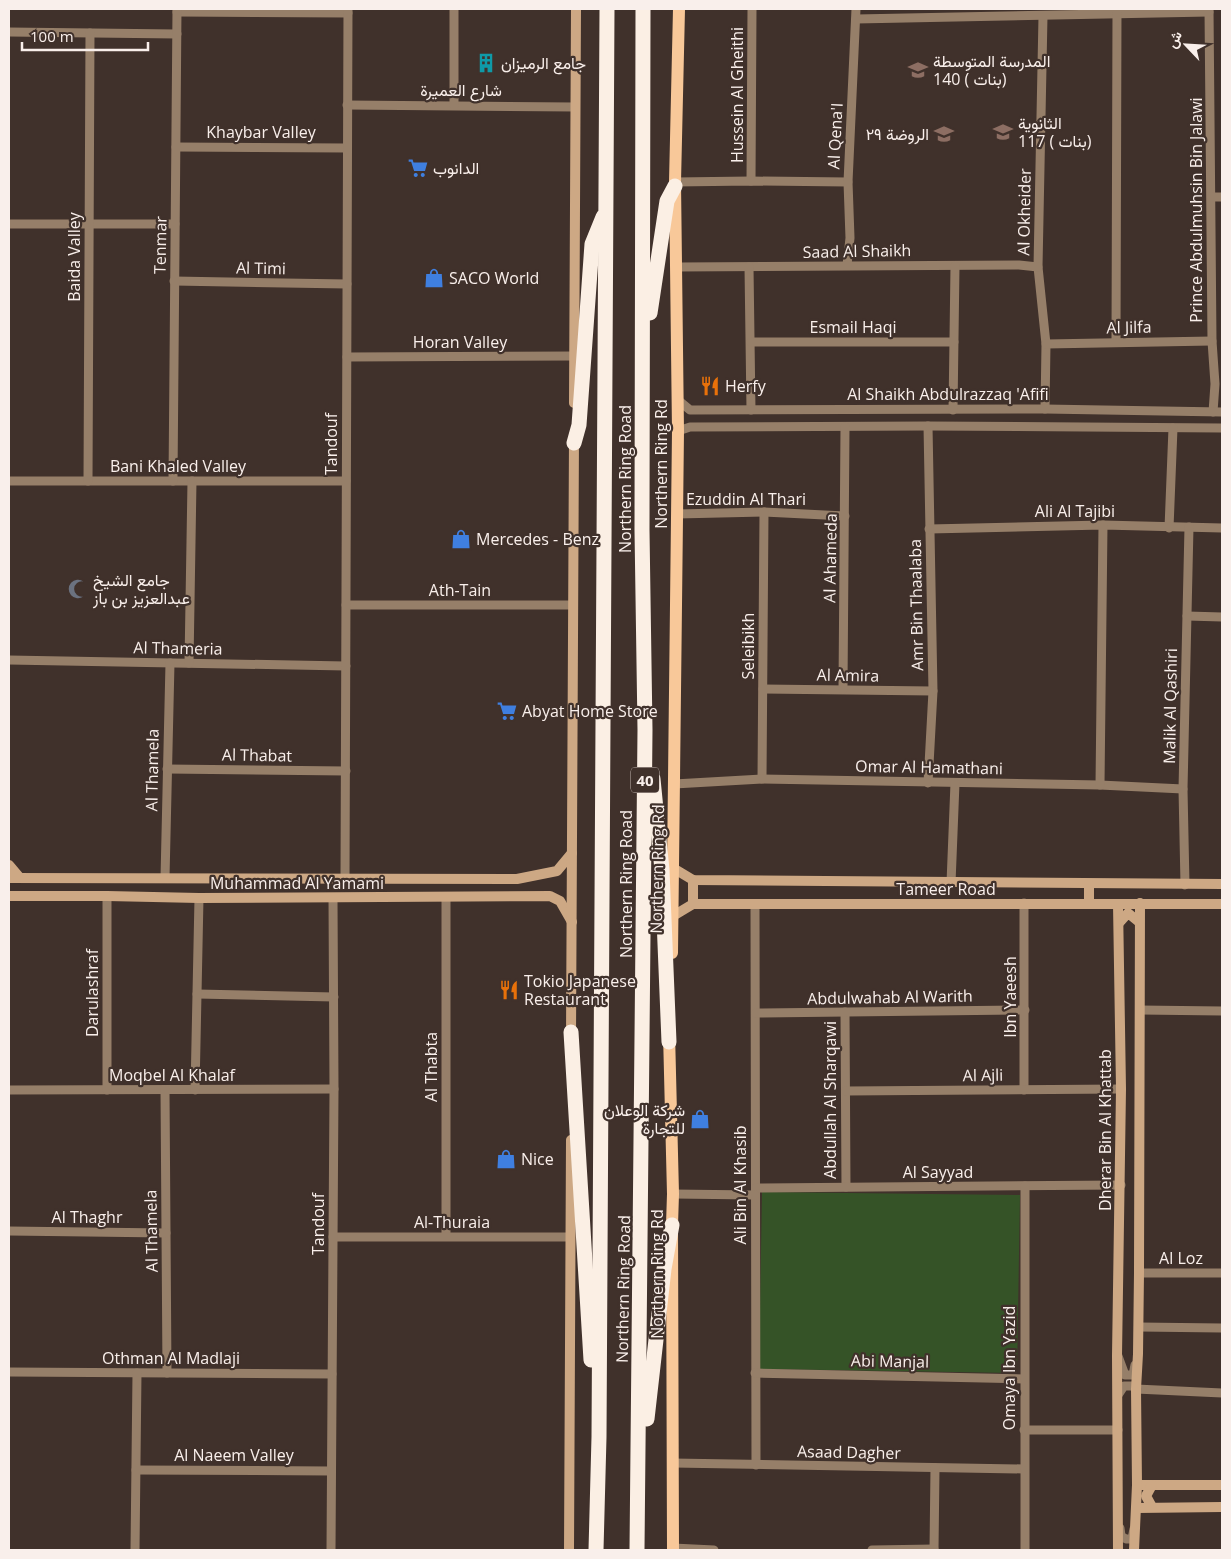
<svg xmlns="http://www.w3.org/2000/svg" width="1231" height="1559" font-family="'Open Sans',Vazirmatn,sans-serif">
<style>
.green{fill:#355327}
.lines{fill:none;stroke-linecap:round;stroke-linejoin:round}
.street{stroke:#967f69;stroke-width:9}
.secondary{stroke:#cda884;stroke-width:10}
.primary{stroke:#f8c899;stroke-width:12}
.highway{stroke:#fbefe4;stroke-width:15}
.labels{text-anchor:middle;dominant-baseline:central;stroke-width:4.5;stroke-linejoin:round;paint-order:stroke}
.shield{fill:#40312b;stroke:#c2b6b1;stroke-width:1}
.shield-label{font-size:15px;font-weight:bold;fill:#f9efeb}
.poi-label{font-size:16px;fill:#f9efeb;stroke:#40312b;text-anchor:start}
.street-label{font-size:16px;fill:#f9efeb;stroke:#40312b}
</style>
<rect width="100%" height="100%" fill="#40312b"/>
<polygon class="green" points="762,1192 1020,1195 1017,1373 759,1369"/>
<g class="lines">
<g class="street">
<polyline points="1209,9 1212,341 1215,384 1213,412"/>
<polyline points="177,12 348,13"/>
<polyline points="1043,16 1038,267 1046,344 1045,409"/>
<polyline points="856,19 1209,12"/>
<polyline points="9,32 177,34"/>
<polyline points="347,105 575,107"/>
<polyline points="454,105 454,9"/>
<polyline points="176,147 347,148"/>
<polyline points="751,181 752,9"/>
<polyline points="675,182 751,181 848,182"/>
<polyline points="1212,197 1222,197"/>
<polyline points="9,224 175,224"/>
<polyline points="847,265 850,238 848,182 856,9"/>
<polyline points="677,267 1019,265 1038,267"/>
<polyline points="749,267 751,410"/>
<polyline points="174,281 347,284"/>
<polyline points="1116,341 1117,9"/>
<polyline points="751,342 954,342"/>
<polyline points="1046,344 1212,341"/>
<polyline points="347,357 574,356"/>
<polyline points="678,400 690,410 1045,409 1222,412"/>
<polyline points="953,410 955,266"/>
<polyline points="928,426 933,691 928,783"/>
<polyline points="678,431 690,427 928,426 1222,428"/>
<polyline points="9,481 346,481"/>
<polyline points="88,481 90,33"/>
<polyline points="173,481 177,9"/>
<polyline points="677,514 764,512 845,516"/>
<polyline points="1169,528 1173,428"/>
<polyline points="929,529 1103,525 1222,528"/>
<polyline points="346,605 573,605"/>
<polyline points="1187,616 1222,617"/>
<polyline points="9,660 346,666"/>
<polyline points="189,663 192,481"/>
<polyline points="763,689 933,691"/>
<polyline points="843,689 845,427"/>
<polyline points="167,769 346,771"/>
<polyline points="762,779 764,512"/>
<polyline points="674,784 762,779 1100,785 1183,789"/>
<polyline points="1100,785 1103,525"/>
<polyline points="165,878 170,663"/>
<polyline points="345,879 348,9"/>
<polyline points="951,883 955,783"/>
<polyline points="1185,885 1183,789 1189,527"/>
<polyline points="755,905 756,1465"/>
<polyline points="197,994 334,997"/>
<polyline points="1140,1010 1222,1011"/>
<polyline points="845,1012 846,1187"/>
<polyline points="756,1013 1025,1010"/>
<polyline points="9,1090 334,1089"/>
<polyline points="107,1090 107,896"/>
<polyline points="165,1090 167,1373"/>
<polyline points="195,1090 199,898"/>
<polyline points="1024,1090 1024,903"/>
<polyline points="846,1091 1121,1089"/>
<polyline points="756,1188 1121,1185"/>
<polyline points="673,1194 755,1195"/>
<polyline points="9,1231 166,1233"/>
<polyline points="446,1236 446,898"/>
<polyline points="333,1237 570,1237"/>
<polyline points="1139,1273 1222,1273"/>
<polyline points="1139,1327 1222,1328"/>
<polyline points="1118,1356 1125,1375 1133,1375 1135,1365"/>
<polyline points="9,1372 332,1374"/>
<polyline points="755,1373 1024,1379"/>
<polyline points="1118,1395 1124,1386 1132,1386 1136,1389 1222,1393"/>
<polyline points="1024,1430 1118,1430"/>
<polyline points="673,1463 1024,1469"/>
<polyline points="136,1470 331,1471"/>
<polyline points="1120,1528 1121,1536 1126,1539 1132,1539 1134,1529"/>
<polyline points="673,1548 714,1550"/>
<polyline points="135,1550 137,1373"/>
<polyline points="331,1550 334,1089 333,898"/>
<polyline points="872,1550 934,1549"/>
<polyline points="934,1550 935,1468"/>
<polyline points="1025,1550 1025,1186"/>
</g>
<g class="secondary">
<polyline points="574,403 576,9"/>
<polyline points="9,865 20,878"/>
<polyline points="673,868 693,880 1222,884"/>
<polyline points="9,878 517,879 557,871 572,853"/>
<polyline points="9,896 107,896 199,898 550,896 560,901 572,922"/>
<polyline points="1089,903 1089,884"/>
<polyline points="693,904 693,880"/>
<polyline points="1118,904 1121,1089 1117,1356 1118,1550"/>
<polyline points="673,916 693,904 1222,904"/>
<polyline points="1119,923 1128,913 1139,922"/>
<polyline points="571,1038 574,437"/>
<polyline points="1137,1485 1222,1485"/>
<polyline points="1152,1507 1146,1496 1152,1485"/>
<polyline points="1137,1508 1222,1507"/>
<polyline points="569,1550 571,1140"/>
<polyline points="1134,1550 1137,1485 1136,1389 1138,1354 1139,1273 1140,903"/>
</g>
<g class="primary">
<polyline points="672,953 678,431 675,182 679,9"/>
<polyline points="669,1033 673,1194 672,1225 673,1550"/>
</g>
<g class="highway">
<polyline points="650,313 667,201 675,186"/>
<polyline points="574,443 579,425 592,244 603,217"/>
<polyline points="653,779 662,870 669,1042"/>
<polyline points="571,1032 591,1360"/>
<polyline points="647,1419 664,1269 672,1225"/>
<polyline points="596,1550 599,1437 607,9"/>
<polyline points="637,1550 645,730 642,530 643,9"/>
</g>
</g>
<defs>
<symbol id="building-bare" viewBox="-9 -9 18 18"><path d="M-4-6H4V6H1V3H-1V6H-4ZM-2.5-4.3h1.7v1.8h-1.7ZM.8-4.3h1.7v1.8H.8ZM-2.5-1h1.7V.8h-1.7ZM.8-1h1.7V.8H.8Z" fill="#0f9aa8" stroke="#40312b" stroke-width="2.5" paint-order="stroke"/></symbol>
<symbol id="school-bare" viewBox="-9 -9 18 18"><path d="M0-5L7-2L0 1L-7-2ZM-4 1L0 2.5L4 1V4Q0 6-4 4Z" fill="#8d6e63" stroke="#40312b" stroke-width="2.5" paint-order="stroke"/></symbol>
<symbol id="supermarket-bare" viewBox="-9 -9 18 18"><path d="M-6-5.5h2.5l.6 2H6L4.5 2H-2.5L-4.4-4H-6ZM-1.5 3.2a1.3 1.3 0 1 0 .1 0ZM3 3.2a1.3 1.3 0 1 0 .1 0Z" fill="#3f7fe0" stroke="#40312b" stroke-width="2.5" paint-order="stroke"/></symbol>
<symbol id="shop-bare" viewBox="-9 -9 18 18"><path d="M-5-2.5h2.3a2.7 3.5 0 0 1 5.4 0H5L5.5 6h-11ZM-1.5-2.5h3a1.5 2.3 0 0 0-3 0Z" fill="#3f7fe0" stroke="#40312b" stroke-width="2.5" paint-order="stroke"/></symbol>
<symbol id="restaurant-bare" viewBox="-9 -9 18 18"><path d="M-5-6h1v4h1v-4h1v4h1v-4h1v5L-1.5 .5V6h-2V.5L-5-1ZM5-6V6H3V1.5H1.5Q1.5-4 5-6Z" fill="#e8710a" stroke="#40312b" stroke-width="2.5" paint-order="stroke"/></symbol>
<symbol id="mosque-bare" viewBox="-9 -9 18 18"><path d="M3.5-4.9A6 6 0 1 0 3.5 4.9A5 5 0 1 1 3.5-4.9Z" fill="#6b7280" stroke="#40312b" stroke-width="2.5" paint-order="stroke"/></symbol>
</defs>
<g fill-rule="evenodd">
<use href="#building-bare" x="472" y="49" width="28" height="28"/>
<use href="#school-bare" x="904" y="56" width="28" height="28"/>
<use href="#school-bare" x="989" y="118" width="28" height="28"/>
<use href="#school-bare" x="930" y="120" width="28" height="28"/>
<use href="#supermarket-bare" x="404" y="154" width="28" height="28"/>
<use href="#shop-bare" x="420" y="264" width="28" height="28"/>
<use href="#restaurant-bare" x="696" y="372" width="28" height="28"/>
<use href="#shop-bare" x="447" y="525" width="28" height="28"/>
<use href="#mosque-bare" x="64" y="575" width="28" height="28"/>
<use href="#supermarket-bare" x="493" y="697" width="28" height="28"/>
<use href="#restaurant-bare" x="495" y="976" width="28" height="28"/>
<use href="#shop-bare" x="686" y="1105" width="28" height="28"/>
<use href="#shop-bare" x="492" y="1145" width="28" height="28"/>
</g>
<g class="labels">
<rect class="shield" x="631" y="767.5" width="28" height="25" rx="4"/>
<g class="shield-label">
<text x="645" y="780">40</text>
</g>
<g class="poi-label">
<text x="933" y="61">المدرسة المتوسطة<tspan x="933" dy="18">140 ( بنات)</tspan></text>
<text x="501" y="63">جامع الرميزان</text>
<text x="1018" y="123">الثانوية<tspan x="1018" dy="18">117 ( بنات)</tspan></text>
<text x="929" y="134" text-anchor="end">الروضة ٢٩</text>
<text x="433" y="168">الدانوب</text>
<text x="449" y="278">SACO World</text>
<text x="725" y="386">Herfy</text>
<text x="476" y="539">Mercedes - Benz</text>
<text x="93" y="580">جامع الشيخ<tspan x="93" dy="18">عبدالعزيز بن باز</tspan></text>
<text x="522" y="711">Abyat Home Store</text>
<text x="524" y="981">Tokio Japanese<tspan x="524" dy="18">Restaurant</tspan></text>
<text x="685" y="1110" text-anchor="end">شركة الوعلان<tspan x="685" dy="18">للتجارة</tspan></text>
<text x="521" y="1159">Nice</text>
</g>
<g class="street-label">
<text x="461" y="90">شارع العميرة</text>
<text transform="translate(737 95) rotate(-90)">Hussein Al Gheithi</text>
<text x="261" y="132">Khaybar Valley</text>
<text transform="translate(835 136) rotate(-87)">Al Qena'I</text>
<text transform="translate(1196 210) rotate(-90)">Prince Abdulmuhsin Bin Jalawi</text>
<text transform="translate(1024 212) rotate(-89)">Al Okheider</text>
<text transform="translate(160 245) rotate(-89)">Tenmar</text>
<text transform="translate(857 251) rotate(-1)">Saad Al Shaikh</text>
<text transform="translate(74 257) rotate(-90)">Baida Valley</text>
<text transform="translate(261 268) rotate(1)">Al Timi</text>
<text x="853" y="327">Esmail Haqi</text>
<text transform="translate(1129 327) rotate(-1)">Al Jilfa</text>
<text x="460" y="342">Horan Valley</text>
<text x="948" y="394">Al Shaikh Abdulrazzaq 'Afifi</text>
<text transform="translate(331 444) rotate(-90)">Tandouf</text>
<text transform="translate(661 464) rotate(-90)">Northern Ring Rd</text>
<text x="178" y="466">Bani Khaled Valley</text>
<text transform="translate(625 479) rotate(-90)">Northern Ring Road</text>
<text x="746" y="499">Ezuddin Al Thari</text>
<text x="1075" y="511">Ali Al Tajibi</text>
<text transform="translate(830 558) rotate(-89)">Al Ahameda</text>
<text x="460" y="590">Ath-Tain</text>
<text transform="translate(916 605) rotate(-91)">Amr Bin Thaalaba</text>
<text transform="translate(748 646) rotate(-90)">Seleibikh</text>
<text transform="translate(178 648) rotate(1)">Al Thameria</text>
<text transform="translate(848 675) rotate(1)">Al Amira</text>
<text transform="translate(1170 706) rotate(-89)">Malik Al Qashiri</text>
<text transform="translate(257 755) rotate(1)">Al Thabat</text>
<text transform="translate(929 767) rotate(1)">Omar Al Hamathani</text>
<text transform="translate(152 770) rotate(-89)">Al Thamela</text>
<text transform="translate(657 869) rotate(-89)">Northern Ring Rd</text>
<text x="297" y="883">Muhammad Al Yamami</text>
<text transform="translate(626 884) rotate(-90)">Northern Ring Road</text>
<text x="946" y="889">Tameer Road</text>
<text transform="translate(92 993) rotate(-90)">Darulashraf</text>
<text transform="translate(890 997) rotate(-1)">Abdulwahab Al Warith</text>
<text transform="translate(1010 997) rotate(-90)">Ibn Yaeesh</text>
<text transform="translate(431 1067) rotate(-90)">Al Thabta</text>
<text x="172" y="1075">Moqbel Al Khalaf</text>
<text transform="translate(983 1075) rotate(-1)">Al Ajli</text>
<text transform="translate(830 1100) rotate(-90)">Abdullah Al Sharqawi</text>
<text transform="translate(1105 1130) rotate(-90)">Dherar Bin Al Khattab</text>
<text x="938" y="1172">Al Sayyad</text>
<text transform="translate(740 1185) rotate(-90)">Ali Bin Al Khasib</text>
<text x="87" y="1217">Al Thaghr</text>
<text x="452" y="1222">Al-Thuraia</text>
<text transform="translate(318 1224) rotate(-90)">Tandouf</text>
<text transform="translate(151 1231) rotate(-91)">Al Thamela</text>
<text x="1181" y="1258">Al Loz</text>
<text transform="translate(657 1274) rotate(-90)">Northern Ring Rd</text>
<text transform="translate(623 1289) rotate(-89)">Northern Ring Road</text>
<text x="171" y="1358">Othman Al Madlaji</text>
<text transform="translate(890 1361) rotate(1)">Abi Manjal</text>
<text transform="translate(1009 1368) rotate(-90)">Omaya Ibn Yazid</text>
<text transform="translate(849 1452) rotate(1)">Asaad Dagher</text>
<text x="234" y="1455">Al Naeem Valley</text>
</g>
</g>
<rect width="1231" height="1559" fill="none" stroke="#f9efeb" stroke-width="20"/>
<g transform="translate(1186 45) rotate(295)" stroke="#40312b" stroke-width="4" paint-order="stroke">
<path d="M0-4L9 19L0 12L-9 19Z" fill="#f9efeb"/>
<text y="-8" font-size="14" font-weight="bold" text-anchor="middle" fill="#f9efeb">ش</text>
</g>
<path d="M22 42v8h126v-8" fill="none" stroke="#f9efeb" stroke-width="2.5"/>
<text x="30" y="42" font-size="15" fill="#f9efeb" stroke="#40312b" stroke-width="4" paint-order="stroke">100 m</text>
</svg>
